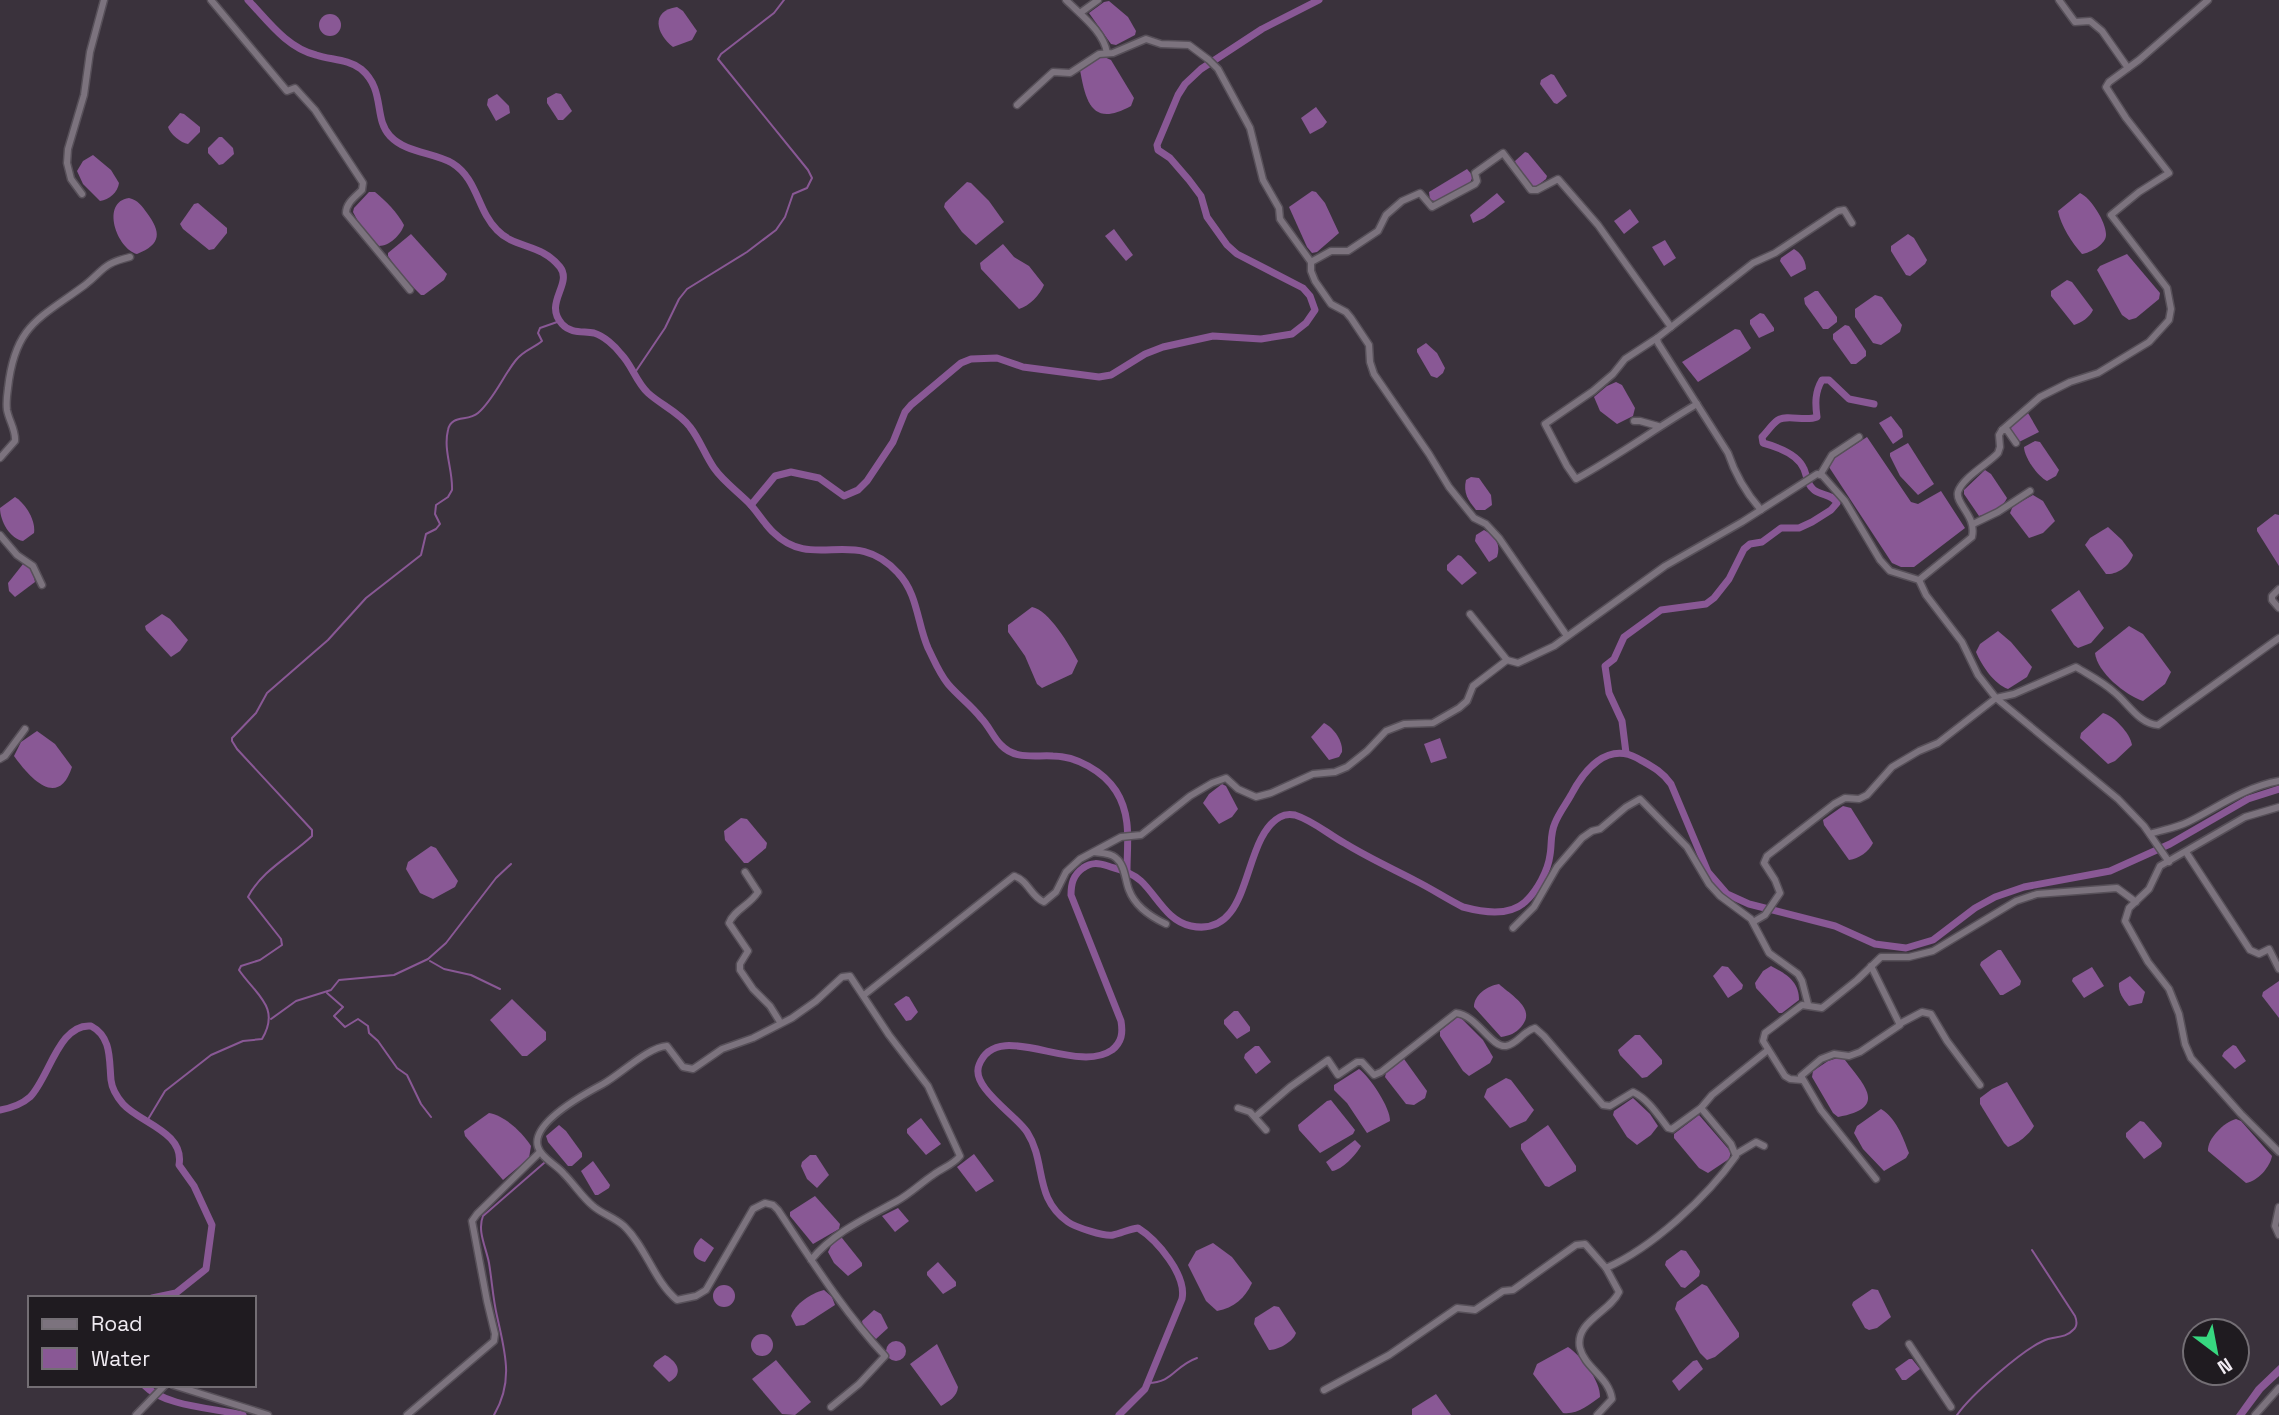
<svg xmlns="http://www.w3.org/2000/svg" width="2279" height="1415" font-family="'Space Grotesk',sans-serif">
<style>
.water{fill:#895895}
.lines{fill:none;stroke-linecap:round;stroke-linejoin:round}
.stream{stroke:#895895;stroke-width:2}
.canal{stroke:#895895;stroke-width:7}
.street-casing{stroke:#575059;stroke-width:9}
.street{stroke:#7c737e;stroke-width:6}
</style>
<rect width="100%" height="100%" fill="#3a323c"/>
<g class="water">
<polygon points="1109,1 1128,17 1136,31 1135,35 1116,45 1111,44 1089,13 1104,2"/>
<path d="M677 7 683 11 697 31 692 40 673 47C656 34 650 11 677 7Z"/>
<circle cx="330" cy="25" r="11"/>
<path d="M1102 56 1111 60 1134 98 1131 106C1093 127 1086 104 1080 70Z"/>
<polygon points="1551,74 1554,75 1567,96 1557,104 1554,103 1540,84 1541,80"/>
<polygon points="556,93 561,94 572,111 563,120 558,120 547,103 547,98"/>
<polygon points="497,94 509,106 510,113 496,121 487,105 488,99"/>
<polygon points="1316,107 1327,122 1323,127 1310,134 1301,118"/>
<path d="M180 113 184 114 200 127V132L188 144C181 143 170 134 168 127Z"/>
<polygon points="219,137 222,137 233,148 234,154 223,164 219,165 208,153 208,148"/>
<polygon points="1525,152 1528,153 1547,176 1546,179 1537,186 1532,186 1516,164 1515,161"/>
<path d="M93 155 111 170 119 183C118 192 109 200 100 201L83 184 77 171 83 161Z"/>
<polygon points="1467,169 1473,176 1470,183 1435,201 1430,200 1429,192"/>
<polygon points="967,182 971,183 989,201 1004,222 976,245 962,232 944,207 945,203"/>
<polygon points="1312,191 1316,192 1325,203 1339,233 1317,252 1312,253 1307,247 1289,207"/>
<path d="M369 192H375C386 201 397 212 404 225 401 235 389 246 379 246L362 229 353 212 354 208Z"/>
<polygon points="1497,193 1505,202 1484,218 1473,223 1470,215"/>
<path d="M2080 193C2091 198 2106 222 2106 234 2107 244 2090 253 2082 254 2072 243 2061 226 2058 211Z"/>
<path d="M129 198C138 200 142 206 147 213 161 232 162 244 137 254 117 249 100 202 129 198Z"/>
<polygon points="198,203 227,228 227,233 214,249 209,250 183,229 180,224 194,204"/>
<polygon points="1630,209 1639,222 1624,234 1614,221"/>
<polygon points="1114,229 1133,255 1126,261 1105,236"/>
<polygon points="411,234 447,274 444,280 424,295 421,295 401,275 388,256 388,253"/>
<polygon points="1908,234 1914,238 1927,260 1925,264 1910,276 1906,275 1891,251 1891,246"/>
<polygon points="1665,240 1676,258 1664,266 1652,247"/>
<path d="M1003 244 1014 257 1029 266 1044 285C1040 295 1029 306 1019 309L981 269 980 263Z"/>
<path d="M1794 249C1801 253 1806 261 1806 269L1791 277 1780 261 1781 258Z"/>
<polygon points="2127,254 2160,293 2159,299 2136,318 2129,320 2122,315 2097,270 2100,266"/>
<path d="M2067 280 2072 282 2093 310C2090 317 2081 323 2074 325L2051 296V291Z"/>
<polygon points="1815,291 1818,291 1837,317 1837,322 1828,329 1823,329 1805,304 1804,298"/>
<polygon points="1875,295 1882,297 1902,325 1900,332 1881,345 1873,343 1855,317 1855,309"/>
<polygon points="1760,313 1764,314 1774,328 1774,331 1759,338 1750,324 1750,320"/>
<polygon points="1845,325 1849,326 1866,351 1866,356 1856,364 1851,364 1833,339 1833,334"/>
<polygon points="1735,329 1740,330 1751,348 1748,351 1698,382 1682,362"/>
<polygon points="1426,343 1437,353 1445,368 1443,373 1437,378 1431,376 1417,352 1417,349"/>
<polygon points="1616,382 1622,385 1635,408 1633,416 1617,424 1600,411 1594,397 1607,386"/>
<polygon points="2028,413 2039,432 2019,442 2009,427"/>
<polygon points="1891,416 1902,430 1903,437 1893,444 1879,423"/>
<polygon points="1867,437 1911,502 1918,504 1941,491 1965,528 1914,567 1901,567 1892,563 1829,467 1828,462"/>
<path d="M2035 441 2040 442 2059 470 2056 476 2047 481C2038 477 2024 457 2024 447Z"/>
<polygon points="1908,443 1934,484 1918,495 1900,476 1890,456 1890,453"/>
<path d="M1985 470 1991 474 2007 498C2003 508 1989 514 1979 516L1964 494V490Z"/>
<path d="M1471 477 1479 478 1491 495 1492 505 1485 510H1476C1468 500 1463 493 1466 480Z"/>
<polygon points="2033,495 2043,501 2055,521 2043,533 2029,538 2010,513 2013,506"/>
<path d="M15 497C25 503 36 520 34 533L23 541C10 539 0 521 0 508Z"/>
<polygon points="2275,514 2279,515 2279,566 2257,531 2257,528"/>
<path d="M2108 527 2122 540 2133 555C2130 565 2118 575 2106 574L2085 545 2090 538Z"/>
<path d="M1484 530C1496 536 1501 545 1497 557L1489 562 1475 541 1476 535Z"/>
<polygon points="1458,555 1461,556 1477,573 1462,585 1447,570 1447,565"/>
<polygon points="23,564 32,569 35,582 15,597 9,591 8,583"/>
<polygon points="2079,590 2104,628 2091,643 2078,648 2074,645 2051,610"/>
<path d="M1032 607C1049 610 1070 646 1078 661L1072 674 1042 688 1037 684 1025 656 1008 632V625Z"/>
<polygon points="162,614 170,619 188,640 180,651 171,657 146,630 145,626"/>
<path d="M2129 626 2143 634 2171 672 2165 684 2143 701C2125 695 2097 672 2095 653Z"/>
<path d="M1998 631 2011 642 2032 667 2027 677 2008 689C1994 684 1982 666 1976 652L1980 644Z"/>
<path d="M2103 713C2114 716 2130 733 2132 745L2115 761 2108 764 2080 738 2081 733Z"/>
<path d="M1324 723C1334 728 1343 741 1342 752L1339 757 1329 760 1311 737Z"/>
<path d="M37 731 55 744 72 767C58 810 29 777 14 756L21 742Z"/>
<polygon points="1440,738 1447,758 1431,763 1424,744"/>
<polygon points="1222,784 1226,786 1238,809 1232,817 1219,824 1203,803 1209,794"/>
<path d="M1843 806 1851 808 1873 843C1869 851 1859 859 1849 860L1824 825 1823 820Z"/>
<polygon points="741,818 747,819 767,843 766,848 748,863 744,863 725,840 724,831"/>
<polygon points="431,846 436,848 458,881 455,887 433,899 420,893 406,869 408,862"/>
<polygon points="1998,950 2001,950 2021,981 2020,985 2003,995 2000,995 1980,965 1981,962"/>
<polygon points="1722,966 1728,967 1743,985 1742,989 1728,998 1713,976"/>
<path d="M1771 966C1786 974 1799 981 1799 1000L1782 1013H1779L1756 988 1755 983 1763 971Z"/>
<polygon points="2092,967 2104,986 2084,998 2072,981 2073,978"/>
<path d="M2130 976 2145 992 2142 1003 2129 1006C2123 999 2118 992 2119 983Z"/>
<polygon points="2279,981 2279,1018 2262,996 2263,992"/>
<path d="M1499 984C1512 996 1537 1009 1521 1027 1516 1033 1509 1036 1501 1037L1474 1007C1474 995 1487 986 1499 984Z"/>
<polygon points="906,996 909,997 918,1012 911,1020 906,1021 894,1004"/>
<polygon points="512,999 546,1032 546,1040 527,1056 522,1056 490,1020"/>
<polygon points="1234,1011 1238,1011 1250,1027 1250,1031 1237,1039 1224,1024 1224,1020"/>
<polygon points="1459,1016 1483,1040 1493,1057 1490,1063 1469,1076 1463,1071 1440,1036 1440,1031"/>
<polygon points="1635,1035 1640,1035 1662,1060 1662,1064 1647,1077 1642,1078 1620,1055 1618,1050"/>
<polygon points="2233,1045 2236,1046 2246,1061 2235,1069 2222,1056 2224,1052"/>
<polygon points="1255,1046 1259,1046 1271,1062 1256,1074 1244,1058 1245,1054"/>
<path d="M1841 1057 1845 1060C1864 1085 1889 1108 1838 1117L1833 1113 1812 1077 1813 1071 1828 1061Z"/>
<polygon points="1404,1059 1427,1091 1425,1098 1414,1105 1406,1104 1385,1077 1386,1073"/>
<path d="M1359 1069C1369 1076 1391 1108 1390 1121L1367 1133 1347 1103 1334 1090V1085Z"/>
<polygon points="1506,1078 1511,1080 1534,1110 1526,1121 1510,1128 1484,1097 1487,1089"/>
<path d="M2007 1082 2034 1126C2030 1134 2017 1144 2008 1147L2004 1143 1980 1104V1098L1992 1089Z"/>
<polygon points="1633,1098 1650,1114 1658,1126 1651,1135 1637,1145 1627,1137 1613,1115 1614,1111"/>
<polygon points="1331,1100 1355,1130 1353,1134 1320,1153 1299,1130 1298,1125 1327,1101"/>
<path d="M1881 1109C1896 1118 1903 1137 1909 1153L1906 1158 1884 1171 1863 1149 1854 1133 1857 1126Z"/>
<path d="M489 1113C504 1115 523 1133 531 1146L529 1158 503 1180 465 1136 464 1131Z"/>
<polygon points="1699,1115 1731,1152 1729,1159 1708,1173 1699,1168 1674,1138 1674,1134"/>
<polygon points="921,1118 941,1144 926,1155 907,1133 907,1129"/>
<path d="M2236 1119 2241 1121 2272 1156C2270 1167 2258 1181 2246 1183L2208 1151C2207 1139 2224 1122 2236 1119Z"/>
<polygon points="2140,1121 2144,1122 2162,1143 2161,1147 2144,1159 2126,1137 2126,1133"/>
<polygon points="559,1125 566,1131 582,1153 582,1157 572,1166 568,1166 548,1142 546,1136"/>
<polygon points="1548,1125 1576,1166 1576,1171 1549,1187 1545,1186 1521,1149 1521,1144"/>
<path d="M1355 1140 1361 1146C1356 1155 1342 1170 1332 1171L1326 1162Z"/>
<polygon points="974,1154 994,1181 976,1192 957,1167"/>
<polygon points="810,1155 816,1155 829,1175 817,1188 807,1179 801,1166 802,1162"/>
<polygon points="593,1161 610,1185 609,1188 598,1195 595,1195 581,1171"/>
<polygon points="815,1196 840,1224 839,1229 813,1244 790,1216 790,1212"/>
<polygon points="898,1208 909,1221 895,1232 882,1216"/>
<path d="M701 1238 714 1248 705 1262C690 1258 691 1248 701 1238Z"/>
<polygon points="839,1238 842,1238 862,1263 862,1266 848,1276 834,1263 828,1252 831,1246"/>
<path d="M1213 1243 1232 1257 1252 1283C1245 1298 1234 1308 1217 1311L1206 1301 1188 1265 1196 1251Z"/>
<polygon points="1681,1250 1686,1251 1700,1271 1699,1276 1685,1288 1681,1287 1665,1265 1666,1261"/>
<polygon points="938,1262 956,1282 956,1286 943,1294 927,1275 927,1272"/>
<polygon points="1702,1284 1707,1286 1739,1333 1739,1337 1715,1357 1707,1360 1700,1353 1675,1309 1677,1302"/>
<circle cx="724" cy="1296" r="11"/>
<polygon points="1872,1289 1878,1290 1891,1317 1877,1328 1869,1330 1865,1328 1852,1305 1853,1302"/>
<path d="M824 1290 832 1297 835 1305 804 1325 796 1326 791 1316C795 1304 811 1293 824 1290Z"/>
<path d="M1274 1306 1279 1307 1296 1333C1293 1342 1278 1350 1269 1350L1254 1324 1255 1318Z"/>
<polygon points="874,1310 881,1314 888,1328 876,1339 863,1326 862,1321"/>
<circle cx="762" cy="1345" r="11"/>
<circle cx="896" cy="1351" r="10"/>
<path d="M937 1344 958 1387C957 1397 949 1401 941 1406L910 1364Z"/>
<path d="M1568 1347C1581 1356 1601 1381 1600 1397 1589 1405 1577 1415 1563 1413L1533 1374 1537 1364Z"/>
<path d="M665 1355C678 1362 684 1374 669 1382L653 1366 655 1362Z"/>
<polygon points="1909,1359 1912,1359 1920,1369 1906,1380 1902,1380 1895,1369"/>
<polygon points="776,1360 811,1402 795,1415 782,1414 752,1379"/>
<polygon points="1697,1360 1703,1369 1679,1391 1672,1381 1693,1361"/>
<polygon points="2279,1365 2279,1376 2263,1391 2245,1415 2236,1415 2256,1387"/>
<polygon points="1436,1394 1451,1415 1412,1415 1412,1409"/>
</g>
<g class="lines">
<g class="stream">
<polyline points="634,374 665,328 679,299 687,289 747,252 776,230 785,217 793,194 807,188 812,178 808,170 718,59 721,54 774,13 784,0"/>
<polyline points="430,961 444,969 471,975 500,989"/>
<polyline points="327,993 343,1007 334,1016 345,1027 358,1019 368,1026 369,1033 378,1041 397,1068 407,1075 421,1104 431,1117"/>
<polyline points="271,1019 296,1001 331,990 339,980 394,975 428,959 446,943 496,878 511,864"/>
<path d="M147 1121 165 1091 211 1055 243 1041 262 1039C281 1007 256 995 239 970L241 966 260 960 282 945 281 939 248 897C262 870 291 856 312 836V830L237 749 232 741V738L256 713 267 693 328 640 366 598 421 555 426 534 436 529 440 524 435 514 436 505 448 497 452 490C453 470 443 450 448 430 451 414 468 422 478 413 494 399 503 376 516 360 524 350 534 348 542 341L538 333 540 328 560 321"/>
<path d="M1148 1383C1173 1383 1174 1366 1197 1358"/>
<path d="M494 1415C514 1381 505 1352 497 1316 493 1299 492 1281 489 1263 486 1247 477 1231 483 1216L544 1163"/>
<path d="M1957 1415C1971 1395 2021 1351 2043 1341 2053 1336 2065 1339 2073 1330 2078 1326 2077 1321 2075 1316L2032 1250"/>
</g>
<g class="canal">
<path d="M248 0C268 21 287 48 316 55 331 60 348 59 361 69 386 90 373 118 390 136 406 153 432 152 452 163 478 179 477 210 497 230 515 249 541 243 560 267 573 284 543 303 562 324 571 334 583 331 594 333 604 336 615 346 621 354 632 365 636 382 648 393 661 405 679 412 690 427 700 440 705 455 714 468 723 481 737 491 748 502 758 512 764 524 774 533 814 572 855 525 898 573 918 594 917 623 928 648 934 660 939 673 948 684 958 696 971 705 981 718 989 726 993 737 1001 745 1015 760 1034 755 1053 756 1076 756 1103 771 1116 791 1132 816 1127 844 1127 871"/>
<polyline points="751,505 775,476 791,472 819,478 844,496 858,490 867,481 893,442 905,412 911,405 961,363 971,359 997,358 1023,367 1099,377 1111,375 1145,354 1163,347 1213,336 1261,339 1292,334 1306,323 1315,310 1310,296 1303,288 1237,254 1227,245 1207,217 1201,196 1189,180 1170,158 1158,150 1157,145 1178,95 1185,84 1201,69 1262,29 1319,0"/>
<path d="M1626 753 1622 721 1609 693 1605 666 1614 659 1624 637 1661 610 1706 604 1714 598 1729 579 1744 549 1750 544 1762 542 1781 528H1799L1812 522 1831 510 1837 503C1832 494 1822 496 1814 490 1807 485 1807 476 1804 469 1798 454 1778 447 1763 443L1762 437C1767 432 1772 424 1778 420 1788 414 1805 422 1817 417 1815 403 1815 392 1822 380H1829L1849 399 1874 404"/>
<path d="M0 1110C11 1108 21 1105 30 1097 49 1078 59 1023 91 1026 112 1037 109 1060 111 1080 112 1089 117 1097 123 1104 140 1123 185 1132 179 1165L194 1186 212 1225 206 1269 176 1293 152 1298"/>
<path d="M144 1385C165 1407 215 1408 243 1415"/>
<path d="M1119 1415 1145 1389 1182 1299C1187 1275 1157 1240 1138 1228 1129 1229 1122 1233 1113 1235 1105 1237 1075 1227 1068 1222 1033 1197 1047 1163 1027 1132 1016 1115 970 1087 979 1065 997 1017 1075 1076 1112 1050 1122 1042 1123 1033 1121 1021L1071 895C1071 884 1073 875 1083 868 1092 862 1098 863 1108 866 1120 870 1131 872 1141 881 1157 896 1167 921 1191 926 1254 939 1240 839 1280 817 1285 814 1290 814 1295 815 1314 821 1329 835 1346 844 1369 858 1393 869 1416 881 1432 889 1447 899 1463 907 1482 912 1508 917 1525 902 1537 891 1548 871 1550 855 1552 844 1550 834 1555 823 1559 813 1566 804 1571 795 1584 770 1607 742 1637 758 1651 766 1662 771 1671 784L1708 872 1727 894 1749 904 1835 926 1875 944 1906 948 1933 940 1975 908 1995 897 2024 887 2110 871 2170 844 2248 799 2279 789"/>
</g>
<defs>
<g id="street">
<path d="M211 0 287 91 295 88 315 110 363 183 362 190C355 197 346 203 346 213L410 290"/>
<path d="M1066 0C1081 15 1104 32 1107 53"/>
<polyline points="2059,0 2075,22 2090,21 2102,31 2128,68"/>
<polyline points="1080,13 1098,0"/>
<polyline points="1017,105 1053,72 1070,73 1099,54 1113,53 1146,39 1161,44 1189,45 1209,60 1218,69 1250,128 1263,180 1279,208 1280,219 1311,262 1311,271 1315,281 1331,304 1346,312 1351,318 1369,345 1370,362 1374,374 1429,454 1449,487 1474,518 1486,524 1499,538 1567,636"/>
<polyline points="82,194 71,179 67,163 68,149 84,95 90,52 104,0"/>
<polyline points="1311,262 1331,251 1348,251 1378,231 1386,215 1402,201 1420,193 1432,207 1475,184 1477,181 1475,173 1503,153 1531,190 1537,190 1558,179 1598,225 1671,327"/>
<path d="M1657 338 1625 359 1613 374 1593 391 1545 424 1567 466 1576 479C1618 456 1656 428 1697 404"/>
<polyline points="1634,421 1640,421 1658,426"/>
<polyline points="2002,430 2040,397 2070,382 2098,373 2149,342 2169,320 2171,309 2167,288 2111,215 2139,192 2169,173 2126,118 2106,87 2109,82 2139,60 2208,0"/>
<path d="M0 458 15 441C16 430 9 421 7 410 6 403 7 395 8 388 15 325 39 319 85 285 105 269 102 264 130 257"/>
<polyline points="1820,475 1832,455 1859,437"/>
<path d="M1761 510C1746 493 1735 474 1728 453L1658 343 1657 338 1753 263 1775 253 1838 211 1844 210 1852 223"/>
<polyline points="1973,524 1998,512 2030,491"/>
<polyline points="0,535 17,555 33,566 42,585"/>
<path d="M1919 580 1972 537C1977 516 1955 504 1958 492 1962 478 1988 464 1998 453L2000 447 1999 435 2002 430H2007L2016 443"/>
<polyline points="2279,589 2272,596 2272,600 2279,608"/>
<polyline points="1507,660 1518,663 1554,646 1665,566 1742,522 1817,474 1822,475 1845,501 1880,560 1890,571 1919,580 1926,595 1962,642 1978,675 1996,698 2118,799 2144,826 2169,862"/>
<polyline points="0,759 5,756 25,729"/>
<polyline points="2279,807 2245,817 2160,866 2149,889 2129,908 2125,921 2148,962 2169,989 2179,1014 2185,1044 2191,1058 2241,1114 2279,1152"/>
<path d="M2150 834C2162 830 2176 828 2188 822 2218 807 2245 787 2279 781"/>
<path d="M1094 852C1101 853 1111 853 1116 858 1125 865 1125 880 1129 890 1135 906 1151 917 1166 924"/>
<polyline points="2186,852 2250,950 2259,954 2269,949 2279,969"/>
<path d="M745 872 758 892C750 905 734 910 729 923L748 951 740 964V970L753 989 770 1006 780 1022"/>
<path d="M1753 922 1765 915 1780 893 1775 880 1764 863 1767 856 1834 804 1845 798 1859 799 1867 795 1892 767 1919 751 1938 743 1996 698 2014 694 2076 667C2089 675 2103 682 2114 692 2128 703 2139 724 2158 725L2279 638"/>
<polyline points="1513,928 1534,907 1557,867 1582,838 1592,831 1600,829 1626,807 1640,799 1687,847 1709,884 1720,896 1751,919 1769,953 1798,974 1802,981 1808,1004"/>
<polyline points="1871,966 1900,1025 1860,1052 1849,1056 1834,1054 1821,1059 1801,1076 1821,1110 1876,1179"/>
<path d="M864 995 1014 876C1028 880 1031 897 1044 902L1056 892 1066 872 1080 859 1121 837 1141 835 1190 796 1212 783 1226 778 1238 789 1256 797 1271 793 1313 774 1335 772 1347 767 1367 751 1386 731 1404 724 1433 723 1459 708 1467 701 1473 686 1507 660 1470 614"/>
<polyline points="1901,1023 1922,1012 1931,1014 1947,1041 1980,1085"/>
<polyline points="1802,1080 1790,1079 1785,1076 1763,1041 1765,1033 1802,1005 1822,1008 1857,980 1881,957 1909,957 1933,951 2016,901 2037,894 2117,888 2136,902"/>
<polyline points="1238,1108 1250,1112 1266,1130"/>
<path d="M1255 1117 1290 1087 1328 1060 1338 1075 1357 1062H1362L1374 1075 1381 1072 1456 1013C1477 1015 1491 1048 1506 1046 1518 1044 1523 1031 1535 1028L1544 1036 1603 1105 1610 1106 1633 1092C1648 1099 1658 1115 1668 1128L1672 1129 1701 1108 1712 1095 1768 1050"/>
<polyline points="1736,1154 1756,1142 1764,1146"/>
<polyline points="2279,1207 2275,1226 2279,1235"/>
<path d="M811 1260C834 1232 866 1218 897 1201 910 1194 921 1183 933 1175 942 1168 953 1165 960 1156L928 1086 889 1035 850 976 842 977 816 1001 792 1018 753 1038 722 1049 693 1069 683 1067 667 1046C648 1047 621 1074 603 1084 586 1093 530 1123 538 1147 541 1158 557 1165 564 1174 574 1184 582 1197 593 1206 602 1214 614 1217 624 1226 646 1247 654 1281 677 1300L696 1296 706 1290 753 1209 765 1203 773 1205 778 1210C812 1261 844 1312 885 1356L859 1384 831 1407"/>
<polyline points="1909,1344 1951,1407"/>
<polyline points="173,1385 268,1415"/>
<path d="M1324 1390 1389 1355 1457 1308 1475 1310 1503 1291 1513 1290 1576 1245 1585 1244 1606 1268C1652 1248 1707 1197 1736 1156L1731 1144 1701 1108"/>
<polyline points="136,1415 165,1385"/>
<polyline points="407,1415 494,1341 495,1334 487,1301 472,1221 477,1214 540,1152"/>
<path d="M1597 1415 1612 1399C1609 1377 1585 1368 1580 1348 1574 1322 1610 1312 1619 1292L1606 1268"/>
<polyline points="2255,1415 2279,1388"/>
</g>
</defs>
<use href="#street" class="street-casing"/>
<use href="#street" class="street"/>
</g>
<rect x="28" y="1296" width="228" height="91" fill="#1f1b20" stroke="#736e74" stroke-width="2"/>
<rect x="42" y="1319" width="35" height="10" fill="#7c737e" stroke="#736e74" stroke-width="2"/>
<text x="91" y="1331" font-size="21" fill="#f0ebf2">Road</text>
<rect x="42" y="1348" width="35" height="21" fill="#895895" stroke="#736e74" stroke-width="2"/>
<text x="91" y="1366" font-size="21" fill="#f0ebf2">Water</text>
<g transform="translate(2216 1352) rotate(148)"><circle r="33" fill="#1f1b20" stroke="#736e74" stroke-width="2"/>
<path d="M0-5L12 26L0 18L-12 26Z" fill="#37d880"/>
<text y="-10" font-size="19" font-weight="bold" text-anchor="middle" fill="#f0ebf2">N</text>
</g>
</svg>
